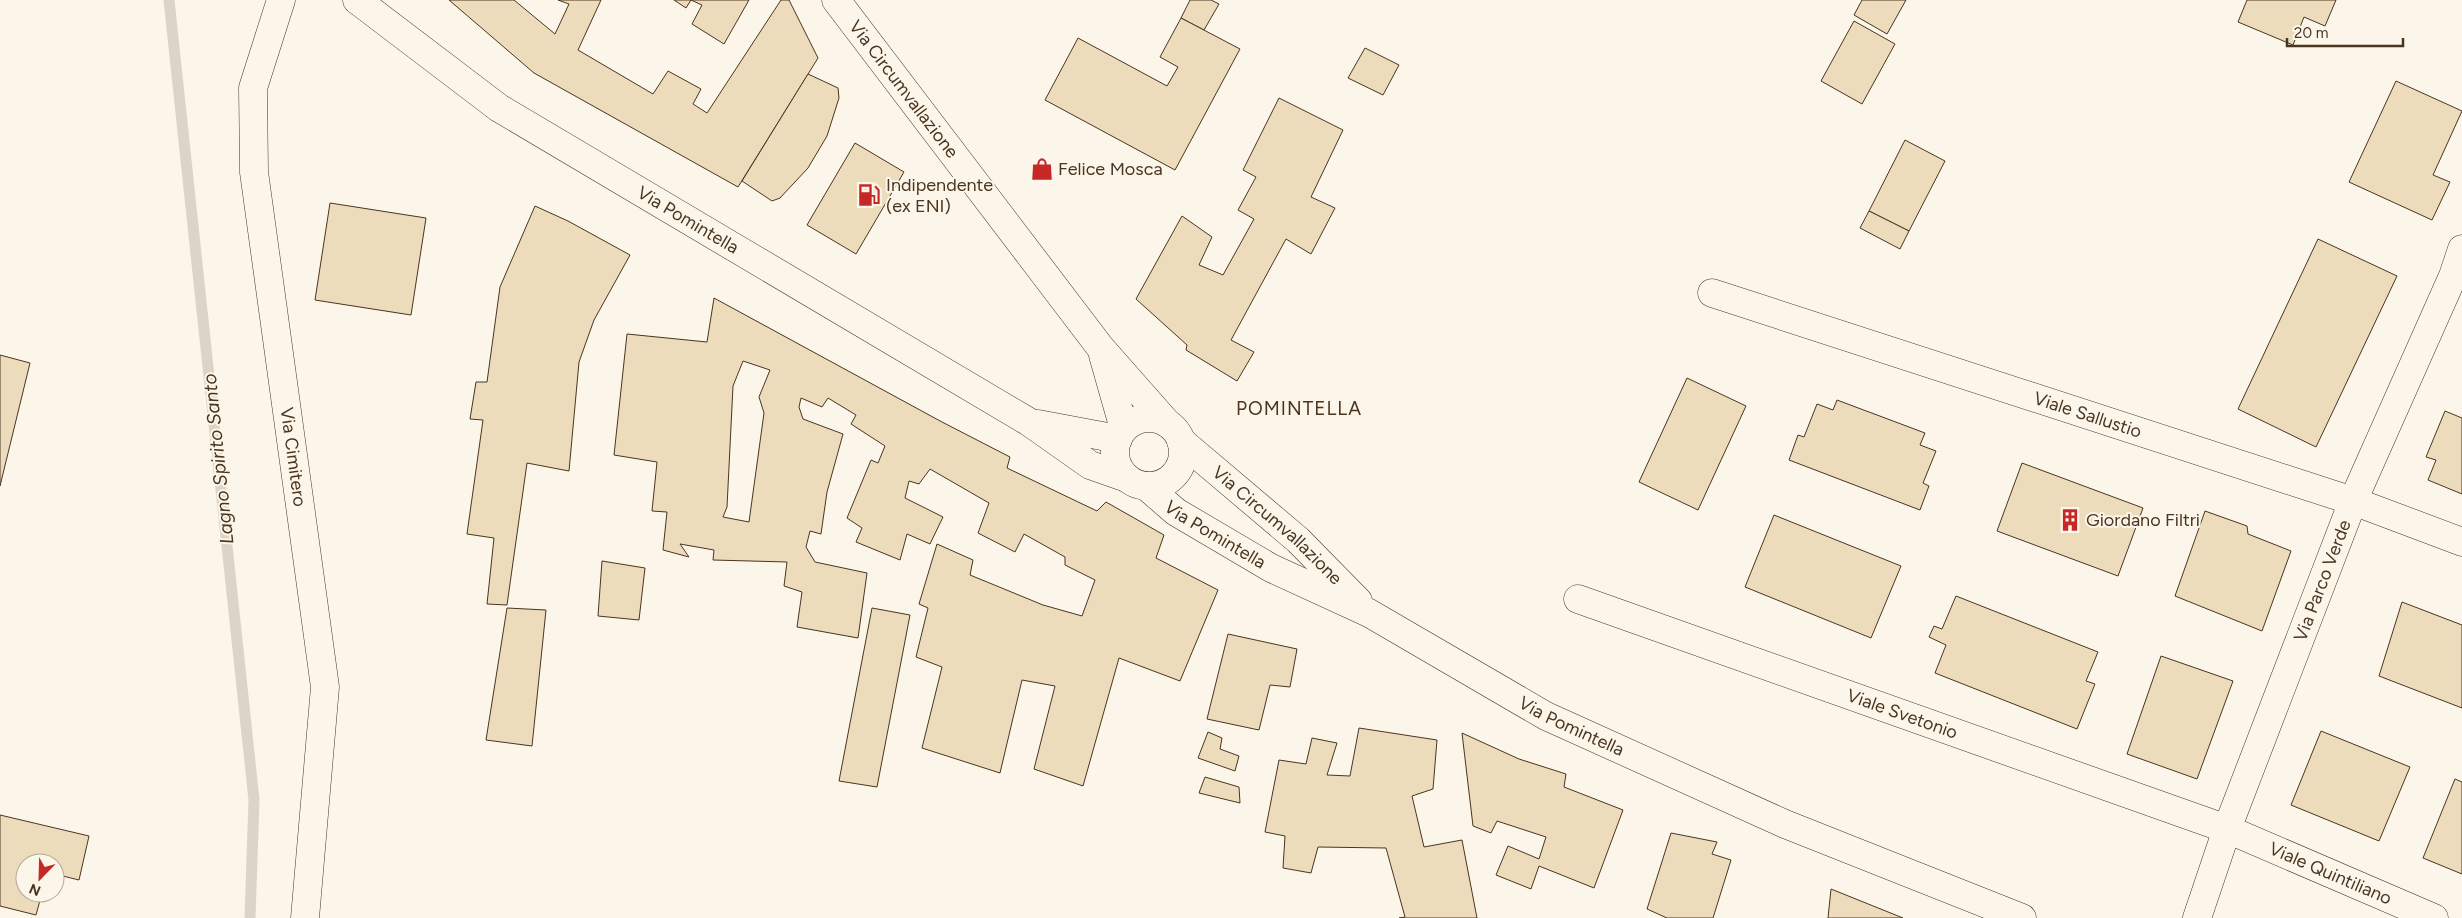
<svg xmlns="http://www.w3.org/2000/svg" width="2462" height="918" font-family="Figtree,sans-serif">
<style>
.lines{fill:none;stroke-linecap:round;stroke-linejoin:round}
.stream{stroke:#dcd4c6;stroke-width:11}
.building{fill:#ecdcbc;stroke:#4a3520;fill-rule:evenodd}
.street-casing{stroke:#4a3520;stroke-width:29}
.secondary-casing{stroke:#4a3520;stroke-width:29}
.street{stroke:#fbf6e9;stroke-width:28}
.secondary{stroke:#fbf6e9;stroke-width:28}
.labels{text-anchor:middle;dominant-baseline:central;stroke-width:4;stroke-linejoin:round;paint-order:stroke}
.street-label{font-size:18px;fill:#4a3520;stroke:#fbf6e9}
.poi-label{font-size:18px;fill:#4a3520;stroke:#fbf6e9;text-anchor:start}
.neighbourhood-label{font-size:19px;letter-spacing:1px;fill:#4a3520;stroke:#fbf6e9}
.water-label{font-size:19px;font-style:italic;fill:#4a3520;stroke:#fbf6e9}
</style>
<rect width="100%" height="100%" fill="#fbf6e9"/>
<g class="lines">
<polyline class="stream" points="169,0 254,800 250,918"/>
</g>
<g class="building">
<polygon points="449,0 514,0 555,34 569,4 558,0 601,0 578,50 653,94 668,71 701,89 693,104 707,113 781,0 789,0 818,58 738,187 534,73"/>
<polygon points="674,0 749,0 724,44 692,24 702,5 691,0 686,8"/>
<polygon points="1190,0 1211,0 1219,4 1204,30 1181,18"/>
<polygon points="1862,0 1906,0 1887,34 1854,15"/>
<polygon points="2247,0 2336,0 2325,26 2304,17 2293,45 2238,22"/>
<polygon points="1181,18 1240,49 1175,170 1045,100 1078,38 1167,86 1178,67 1160,57"/>
<polygon points="1854,21 1895,44 1862,104 1821,81"/>
<polygon points="1365,48 1399,65 1383,95 1348,78"/>
<polygon points="808,74 838,88 839,98 827,136 808,168 780,198 772,201 742,181"/>
<polygon points="2396,81 2462,111 2433,175 2450,182 2432,220 2349,182"/>
<polygon points="1279,98 1343,130 1311,197 1335,208 1311,254 1286,239 1231,340 1254,352 1237,381 1186,350 1187,345 1136,299 1182,216 1212,237 1199,265 1223,275 1254,219 1238,210 1256,177 1243,170"/>
<polygon points="1905,140 1945,161 1909,231 1869,211"/>
<polygon points="855,143 904,172 856,254 807,225"/>
<polygon points="330,203 426,218 411,315 315,300"/>
<polygon points="535,206 568,221 630,255 594,320 579,362 569,471 527,463 507,605 487,604 494,538 467,534 483,420 470,419 476,382 487,382 500,287"/>
<polygon points="1869,211 1909,231 1900,249 1860,228"/>
<polygon points="2318,239 2397,276 2316,447 2238,409"/>
<path d="M714 298 942 422 1010 457 1007 468 1097 511 1106 502 1164 535 1156 558 1218 590 1180 681 1119 658 1083 786 1034 769 1055 686 1022 680 1000 773 922 748 942 667 916 657 928 608 919 604 937 544 973 560 970 575 1043 605 1082 616 1095 580 1065 565V557L1024 534 1015 552 978 533 989 503 930 469 919 484 909 481 905 498 943 517 930 544 907 534 900 560 856 542 862 528 847 518 871 460 878 463 885 446 851 424 856 415 828 398 822 407 801 398 799 407 803 419 843 434 827 492 821 534 810 531 806 547 815 562 867 573 858 638 797 627 802 592 784 586 787 562 713 560 714 550 680 544 689 557 663 550 667 512 652 511 657 462 614 455 627 334 707 342ZM743 361 770 370 759 397 764 413 749 522 723 517 727 507 733 386Z"/>
<polygon points="0,355 30,363 0,486"/>
<polygon points="1687,378 1746,406 1698,510 1639,482"/>
<polygon points="1837,400 1925,433 1920,445 1936,451 1923,483 1929,486 1920,510 1789,460 1798,435 1804,437 1817,404 1833,410"/>
<polygon points="2445,411 2462,418 2462,494 2428,480 2436,460 2426,457"/>
<polygon points="2022,463 2143,508 2118,576 1997,531"/>
<polygon points="2205,511 2247,526 2248,534 2291,551 2262,631 2175,596"/>
<polygon points="1774,515 1901,566 1871,638 1745,587"/>
<polygon points="602,561 645,568 639,620 598,616"/>
<polygon points="1956,596 2098,652 2086,681 2095,684 2077,729 1935,673 1946,645 1929,637 1934,626 1942,629"/>
<polygon points="2402,602 2462,625 2462,708 2379,676"/>
<polygon points="507,608 546,610 532,746 486,740"/>
<polygon points="872,608 910,615 877,787 839,781"/>
<polygon points="1228,634 1297,649 1290,687 1270,685 1259,730 1207,719"/>
<polygon points="2161,656 2233,681 2197,779 2127,754"/>
<polygon points="1359,728 1437,740 1433,789 1412,796 1424,847 1462,840 1477,918 1399,918 1405,917 1386,848 1318,847 1311,873 1283,868 1285,836 1265,832 1279,760 1306,764 1312,738 1337,743 1327,775 1350,776"/>
<polygon points="2321,731 2410,767 2379,841 2291,805"/>
<polygon points="1208,732 1222,738 1220,749 1239,756 1235,771 1198,758"/>
<polygon points="1462,733 1519,759 1566,774 1564,787 1623,810 1594,888 1539,866 1531,889 1496,875 1508,846 1539,859 1546,837 1497,821 1491,833 1473,826"/>
<polygon points="1205,777 1239,787 1240,803 1199,793"/>
<polygon points="2455,779 2462,782 2462,874 2423,858"/>
<polygon points="0,815 89,836 79,880 55,874 55,863 25,863 25,893 42,893 36,915 0,906"/>
<polygon points="1671,833 1717,842 1712,854 1731,860 1713,918 1667,918 1647,909"/>
<polygon points="1831,889 1903,918 1828,918"/>
</g>
<g class="lines">
<defs>
<g id="street">
<path id="s1" d="M281 0 253 88 254 172 325 687 305 918"/>
<path id="s2" d="M1712 293 2353 501 2462 542"/>
<path id="s3" d="M1578 599 2227 829 2434 918"/>
<path id="s4" d="M2197 918 2227 829 2353 501 2453 276 2462 249"/>
</g>
<g id="secondary">
<path id="s5" d="M357 0 499 108 1029 422 1090 465 1127 478"/>
<path id="s6" d="M836 0 1100 347 1167 423"/>
<polyline points="1103,355 1124,429"/>
<circle cx="1149" cy="452" r="34"/>
<polyline points="1038,424 1118,439"/>
<path id="s7" d="M1181 441 1298 540 1358 601"/>
<path id="s8" d="M1146 486 1176 512 1271 568 1369 613 1546 716 1785 824 2022 918"/>
</g>
</defs>
<use href="#street" class="street-casing"/>
<use href="#secondary" class="secondary-casing"/>
<use href="#street" class="street"/>
<use href="#secondary" class="secondary"/>
</g>
<defs>
<symbol id="shop-bare" viewBox="-9 -9 18 18"><path d="M-5-2.5h2.3a2.7 3.5 0 0 1 5.4 0H5L5.5 6h-11ZM-1.5-2.5h3a1.5 2.3 0 0 0-3 0Z" fill="#c62828" stroke="#fbf6e9" stroke-width="2.5" paint-order="stroke"/></symbol>
<symbol id="fuel-bare" viewBox="-9 -9 18 18"><path d="M-5.5-6h7V0h2V4h1.3V-2.5L3-4.5l.8-.8L6-3V5H2.5V1h-1V6h-7ZM-4.2-4.7v3.2H.2V-4.7Z" fill="#c62828" stroke="#fbf6e9" stroke-width="2.5" paint-order="stroke"/></symbol>
<symbol id="building-bare" viewBox="-9 -9 18 18"><path d="M-4-6H4V6H1V3H-1V6H-4ZM-2.5-4.3h1.7v1.8h-1.7ZM.8-4.3h1.7v1.8H.8ZM-2.5-1h1.7V.8h-1.7ZM.8-1h1.7V.8H.8Z" fill="#c62828" stroke="#fbf6e9" stroke-width="2.5" paint-order="stroke"/></symbol>
</defs>
<g fill-rule="evenodd">
<use href="#shop-bare" x="1026" y="153" width="32" height="32"/>
<use href="#fuel-bare" x="853" y="179" width="32" height="32"/>
<use href="#building-bare" x="2054" y="504" width="32" height="32"/>
</g>
<g class="labels">
<g class="street-label">
<text stroke="none"><textPath href="#s6" startOffset="112">Via Circumvallazione</textPath></text>
<text stroke="none"><textPath href="#s5" startOffset="398">Via Pomintella</textPath></text>
<text stroke="none"><textPath href="#s2" startOffset="395">Viale Sallustio</textPath></text>
<text stroke="none"><textPath href="#s1" startOffset="464">Via Cimitero</textPath></text>
<text stroke="none"><textPath href="#s7" startOffset="128">Via Circumvallazione</textPath></text>
<text stroke="none"><textPath href="#s8" startOffset="85">Via Pomintella</textPath></text>
<text stroke="none"><textPath href="#s4" startOffset="360">Via Parco Verde</textPath></text>
<text stroke="none"><textPath href="#s3" startOffset="344">Viale Svetonio</textPath></text>
<text stroke="none"><textPath href="#s8" startOffset="490">Via Pomintella</textPath></text>
<text stroke="none"><textPath href="#s3" startOffset="801">Viale Quintiliano</textPath></text>
</g>
<g class="poi-label">
<text x="1058" y="169">Felice Mosca</text>
<text x="886" y="185">Indipendente<tspan x="886" dy="21">(ex ENI)</tspan></text>
<text x="2086" y="520">Giordano Filtri</text>
</g>
<g class="neighbourhood-label">
<text x="1299" y="408">POMINTELLA</text>
</g>
<g class="water-label">
<text transform="translate(218 459) rotate(-96)">Lagno Spirito Santo</text>
</g>
</g>
<g transform="translate(40 878) rotate(203)"><circle r="24" fill="#fbf6e9" stroke="#b4a999"/>
<path d="M0-4L9 19L0 12L-9 19Z" fill="#c62828"/>
<text y="-8" font-size="14" font-weight="bold" text-anchor="middle" fill="#4a3520">N</text>
</g>
<path d="M2287 38v8h116v-8" fill="none" stroke="#4a3520" stroke-width="2.5"/>
<text x="2294" y="38" font-size="15" fill="#4a3520" stroke="#fbf6e9" stroke-width="4" paint-order="stroke">20 m</text>
</svg>
